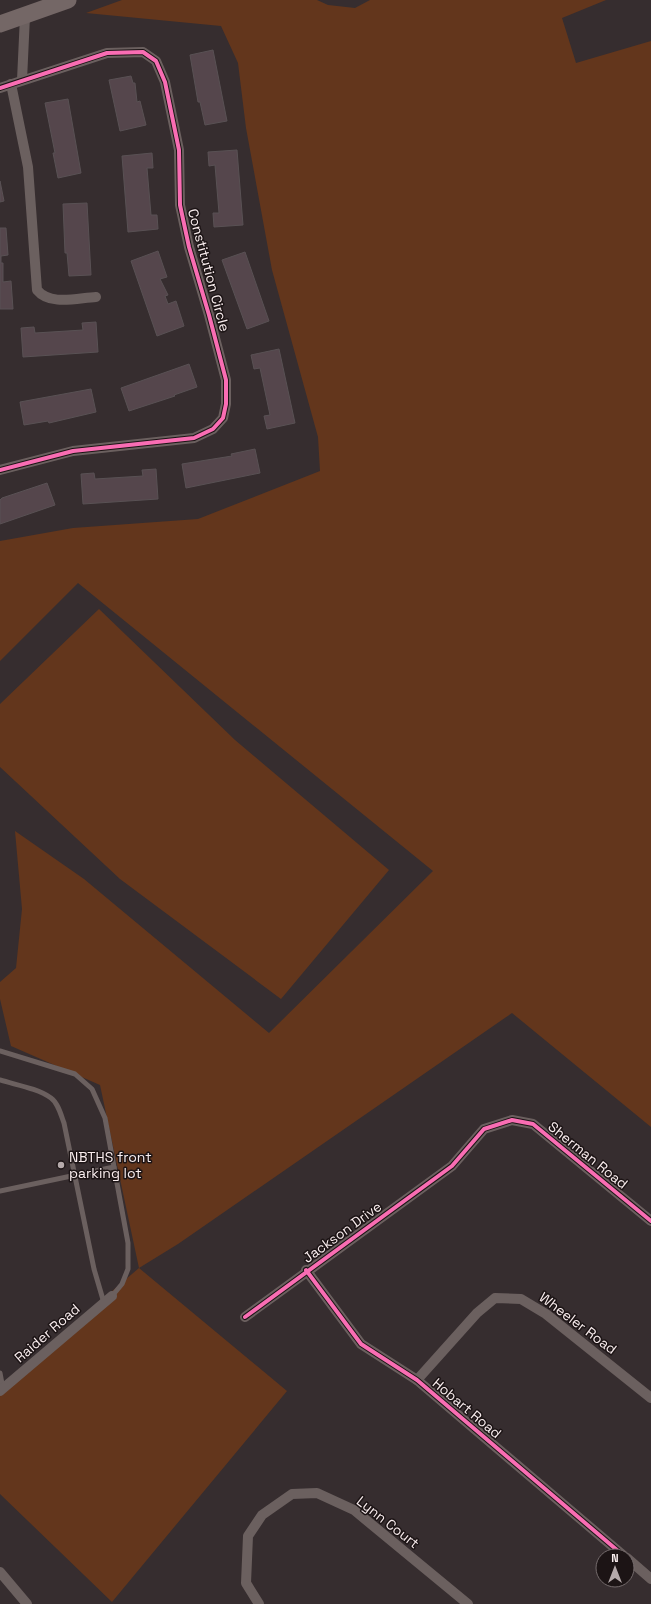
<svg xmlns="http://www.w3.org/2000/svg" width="651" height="1604" font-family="'Space Grotesk',sans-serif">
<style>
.green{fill:#63361c}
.building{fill:#55464c;stroke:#595154}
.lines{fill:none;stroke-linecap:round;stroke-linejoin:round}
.service{stroke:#6b605f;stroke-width:5}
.minor{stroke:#6b605f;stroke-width:10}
.trunk{stroke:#746766;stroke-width:17}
.cycleway-casing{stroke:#1c1415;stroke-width:6}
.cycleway{stroke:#f96db3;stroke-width:4}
.poi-dot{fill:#b5aaab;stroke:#1c1415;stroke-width:1.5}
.labels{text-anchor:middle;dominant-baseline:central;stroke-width:3;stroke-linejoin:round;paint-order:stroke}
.street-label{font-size:14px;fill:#f9edee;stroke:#1c1415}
.poi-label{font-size:14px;fill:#f9edee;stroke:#1c1415;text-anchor:start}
</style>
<rect width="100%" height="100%" fill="#362d2f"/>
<g class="green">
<polygon points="122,0 317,0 328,5 355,8 370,0 606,0 562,18 576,63 651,41 651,1127 512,1013 178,1244 139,1268 287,1391 112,1602 0,1494 0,1387 139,1268 100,1085 11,1046 0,999 0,982 16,968 22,909 15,831 84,879 269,1033 433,871 78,583 0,661 0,541 73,528 198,519 320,471 318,437 272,270 246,128 238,63 221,26 86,13"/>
<polygon points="99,609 235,740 389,870 281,999 120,879 0,767 0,704"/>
</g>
<g class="building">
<polygon points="213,50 227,121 205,125 200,102 198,102 190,55"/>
<polygon points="131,76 133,83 135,83 137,102 140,101 146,125 120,131 109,80"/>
<polygon points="68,99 81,173 58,178 53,153 55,153 45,103"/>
<polygon points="237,150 243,225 214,227 213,213 219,213 215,165 209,166 208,152"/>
<polygon points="152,153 153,168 147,168 151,215 157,215 158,229 128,232 122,156"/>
<polygon points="0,181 4,201 0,202"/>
<polygon points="87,203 91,275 69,276 67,253 65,253 63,204"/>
<polygon points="0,228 6,228 8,255 1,256 1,263 3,263 3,282 11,281 13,309 0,309"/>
<polygon points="158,251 167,277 160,279 168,295 165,296 168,304 176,301 184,326 157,336 131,261"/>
<polygon points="245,252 269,321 247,329 222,260"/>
<polygon points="96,322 98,352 23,357 21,328 34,327 35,333 83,330 82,323"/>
<polygon points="279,349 295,423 267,429 264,416 270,415 260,368 254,369 251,355"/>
<polygon points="189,364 197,387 174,395 175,396 129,411 121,388"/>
<polygon points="91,389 96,412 49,423 48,421 24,425 20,402"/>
<polygon points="255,449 260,473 186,488 182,464 232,456 231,454"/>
<polygon points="156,469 158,499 83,504 81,474 94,473 95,479 143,476 142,470"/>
<polygon points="47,483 55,505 0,524 0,500 2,498"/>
</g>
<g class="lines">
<g class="service">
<polyline points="0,1051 75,1074 92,1089 105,1118 128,1243 128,1269 122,1284 112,1296"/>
<path d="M0 1080C16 1085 37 1088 51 1098 58 1103 61 1115 64 1123L94 1269 104 1303"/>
<polyline points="0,1191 114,1167"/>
<polyline points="0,1373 3,1389"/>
</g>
<g class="minor">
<polyline points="22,80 25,16"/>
<path d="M11 84 28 167 37 290C50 306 77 298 96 297"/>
<polyline points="0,88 107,53 143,52 156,61 165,82 179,150 180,205 189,247 209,315 226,380 226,404 223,418 213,429 194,438 73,451 0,470"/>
<polyline points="306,1270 361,1344 417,1380 624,1556"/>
<polyline points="245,1317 452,1166 484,1129 512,1120 533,1124 651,1221"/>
<polyline points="417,1380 477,1313 495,1298 521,1299 546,1314 651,1398"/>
<polyline points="0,1391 112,1296"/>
<polyline points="627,1558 651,1579"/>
<polyline points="0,1572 27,1604"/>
<polyline points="259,1604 246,1583 248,1536 262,1515 292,1494 317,1493 354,1510 468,1604"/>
</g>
<polyline class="trunk" points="0,24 68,0"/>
<defs>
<g id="cycleway">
<polyline points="0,88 107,53 143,52 156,61 165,82 179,150 180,205 189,247 209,315 226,380 226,404 223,418 213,429 194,438 73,451 0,470"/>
<polyline points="306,1270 361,1344 417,1380 624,1556"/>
<polyline points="245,1317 452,1166 484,1129 512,1120 533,1124 651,1221"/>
</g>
</defs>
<use href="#cycleway" class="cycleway-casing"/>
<use href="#cycleway" class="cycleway"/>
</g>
<circle class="poi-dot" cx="61" cy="1165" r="4"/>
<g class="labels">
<g class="street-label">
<text transform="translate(209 270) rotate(75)">Constitution Circle</text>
<text transform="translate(588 1155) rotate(39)">Sherman Road</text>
<text transform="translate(342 1232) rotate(-36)">Jackson Drive</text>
<text transform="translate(578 1323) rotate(37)">Wheeler Road</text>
<text transform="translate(47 1333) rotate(-41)">Raider Road</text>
<text transform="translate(467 1408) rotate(40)">Hobart Road</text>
<text transform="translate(388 1522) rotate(38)">Lynn Court</text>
</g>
<g class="poi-label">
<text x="69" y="1157">NBTHS front<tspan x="69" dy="16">parking lot</tspan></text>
</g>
</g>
<g transform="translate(615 1568)"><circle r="19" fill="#1c1415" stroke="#746b6c"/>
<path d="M0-3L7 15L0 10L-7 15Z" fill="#b5aaab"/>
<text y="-6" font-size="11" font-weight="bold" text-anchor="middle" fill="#f9edee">N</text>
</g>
</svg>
